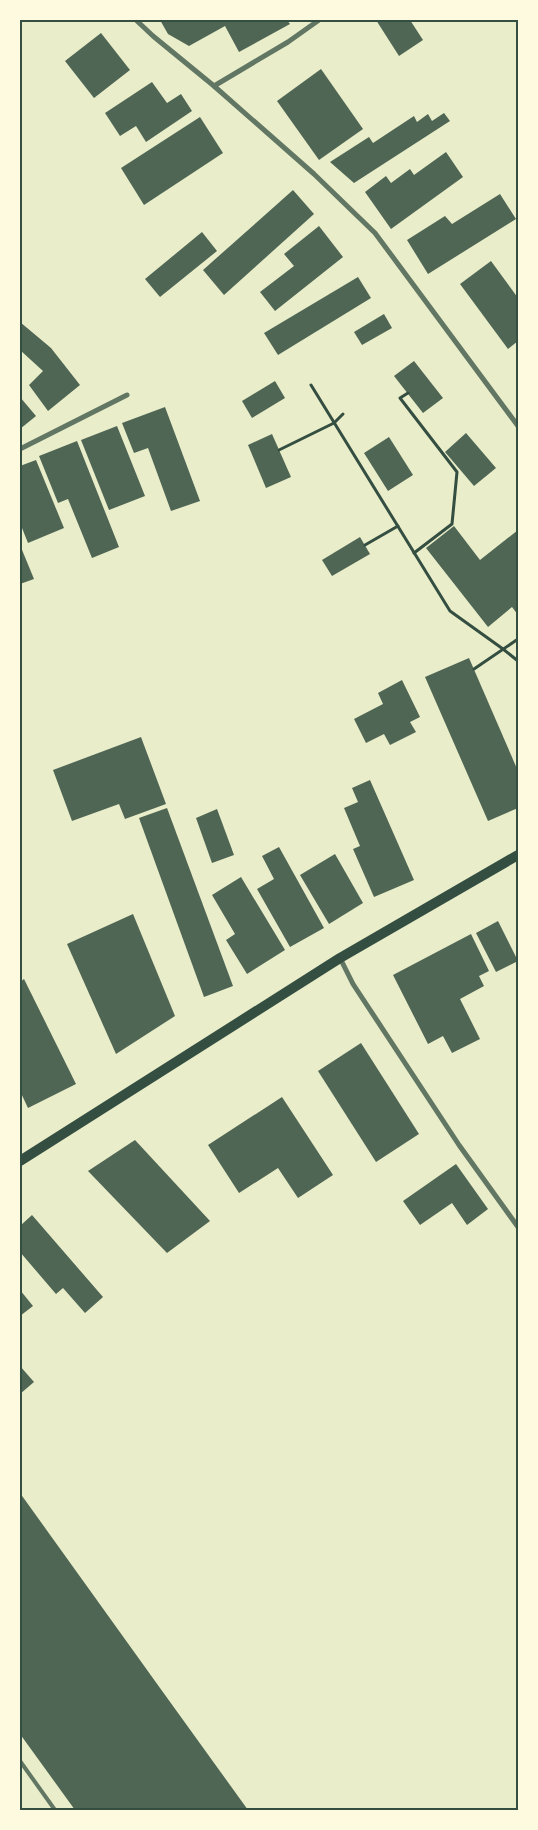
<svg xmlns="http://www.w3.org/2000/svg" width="538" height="1830" font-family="Helvetica,sans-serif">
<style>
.building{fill:#4f6655}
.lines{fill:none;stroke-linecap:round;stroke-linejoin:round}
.path{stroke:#344e41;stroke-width:3}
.service{stroke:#617663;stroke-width:4}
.minor{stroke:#617663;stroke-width:5}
.secondary{stroke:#344e41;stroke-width:10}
.neatline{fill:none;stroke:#344e41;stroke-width:2}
</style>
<rect width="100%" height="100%" fill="#e9edc9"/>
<g class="building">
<polygon points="160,20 287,20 290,24 239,52 225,26 189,46 168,34"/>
<polygon points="376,20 410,20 423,40 399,56"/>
<polygon points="101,33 130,70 94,98 65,61"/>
<polygon points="321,69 363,129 319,160 277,101"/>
<polygon points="152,82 167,103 181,94 192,111 146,142 136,126 120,136 105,113"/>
<polygon points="444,113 450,121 354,183 330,162 369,137 373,143 414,116 417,122 428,114 432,121"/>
<polygon points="200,117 223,153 144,205 121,168"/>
<polygon points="446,152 463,177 391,229 365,192 386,176 391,183 410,169 414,175"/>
<polygon points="293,190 314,214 224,295 203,270"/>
<polygon points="500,194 516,219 428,274 407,240 445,216 452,224"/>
<polygon points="319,226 343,257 275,311 260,292 294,266 284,254"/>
<polygon points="202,232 217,251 160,297 145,279"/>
<polygon points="491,261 518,298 518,341 508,349 460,284"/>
<polygon points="358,277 371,298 278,355 264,333"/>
<polygon points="384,314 392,328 362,345 354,332"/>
<polygon points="20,322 51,348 80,385 48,411 29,385 43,371 20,350"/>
<polygon points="414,361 443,398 423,413 394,376"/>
<polygon points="275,381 285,398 252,418 242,401"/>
<polygon points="20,397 36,416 20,429"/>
<polygon points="165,407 200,501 171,511 148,448 134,453 122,423"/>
<polygon points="117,426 145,496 109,510 81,440"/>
<polygon points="466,433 496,468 474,486 445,452"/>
<polygon points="272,434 291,477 266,488 248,445"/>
<polygon points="389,437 413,475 388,491 364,453"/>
<polygon points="77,441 119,547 92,558 68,499 58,503 39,456"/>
<polygon points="36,460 64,528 28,543 20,523 20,466"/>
<polygon points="454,526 480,560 518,530 518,615 512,607 488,627 426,548"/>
<polygon points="360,537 370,554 332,576 322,560"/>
<polygon points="20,545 34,579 20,584"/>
<polygon points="469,658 518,771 518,808 488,821 425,677"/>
<polygon points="402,680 420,717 410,722 416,732 390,745 384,734 366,743 354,719 383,704 378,693"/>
<polygon points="141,737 166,804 125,819 119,804 72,821 53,770"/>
<polygon points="370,780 414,880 374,897 353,849 360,846 344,808 358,802 352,788"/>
<polygon points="167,808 233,986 204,997 139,818"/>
<polygon points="217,809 234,855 212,863 196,818"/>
<polygon points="279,847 324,928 290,947 257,889 274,879 262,856"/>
<polygon points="335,854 363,903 329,924 300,875"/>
<polygon points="241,877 285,950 247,974 226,940 235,934 212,895"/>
<polygon points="133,914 175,1016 116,1054 67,944"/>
<polygon points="498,921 518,961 496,972 476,933"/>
<polygon points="471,934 489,971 479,976 484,986 460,999 480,1039 452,1053 443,1036 428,1044 393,975"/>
<polygon points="24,979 76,1084 28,1108 20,1091 20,982"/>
<polygon points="361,1043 419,1134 376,1162 318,1071"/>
<polygon points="282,1097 333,1175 298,1198 278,1168 239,1193 208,1145"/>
<polygon points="135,1140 210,1221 167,1253 88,1171"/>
<polygon points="456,1164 488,1209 467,1225 452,1203 420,1225 403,1201"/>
<polygon points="32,1215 103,1297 85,1313 63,1288 56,1294 20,1252 20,1226"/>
<polygon points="20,1290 33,1306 20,1316"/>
<polygon points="20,1366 34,1382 20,1394"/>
<polygon points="20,1493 160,1688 248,1810 75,1810 20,1734"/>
</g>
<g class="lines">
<g class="path">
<polyline points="311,385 450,611 503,649 518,661"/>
<polyline points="408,393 400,398 457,472 452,524 414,553"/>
<polyline points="279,450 334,423 343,414"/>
<polyline points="365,545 398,526"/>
<polyline points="474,669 518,639"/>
</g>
<polyline class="service" points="20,1761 55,1810"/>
<g class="minor">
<polyline points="136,20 153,36 214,86 314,174 375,233 518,426"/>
<polyline points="214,86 288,42 319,20"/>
<polyline points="20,449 127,395"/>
<polyline points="340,958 353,984 459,1145 518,1227"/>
</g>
<polyline class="secondary" points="20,1161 340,958 518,855"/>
</g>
<rect width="538" height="1830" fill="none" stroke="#fefae0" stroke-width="42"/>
<rect x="21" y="21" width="496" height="1788" class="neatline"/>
</svg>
